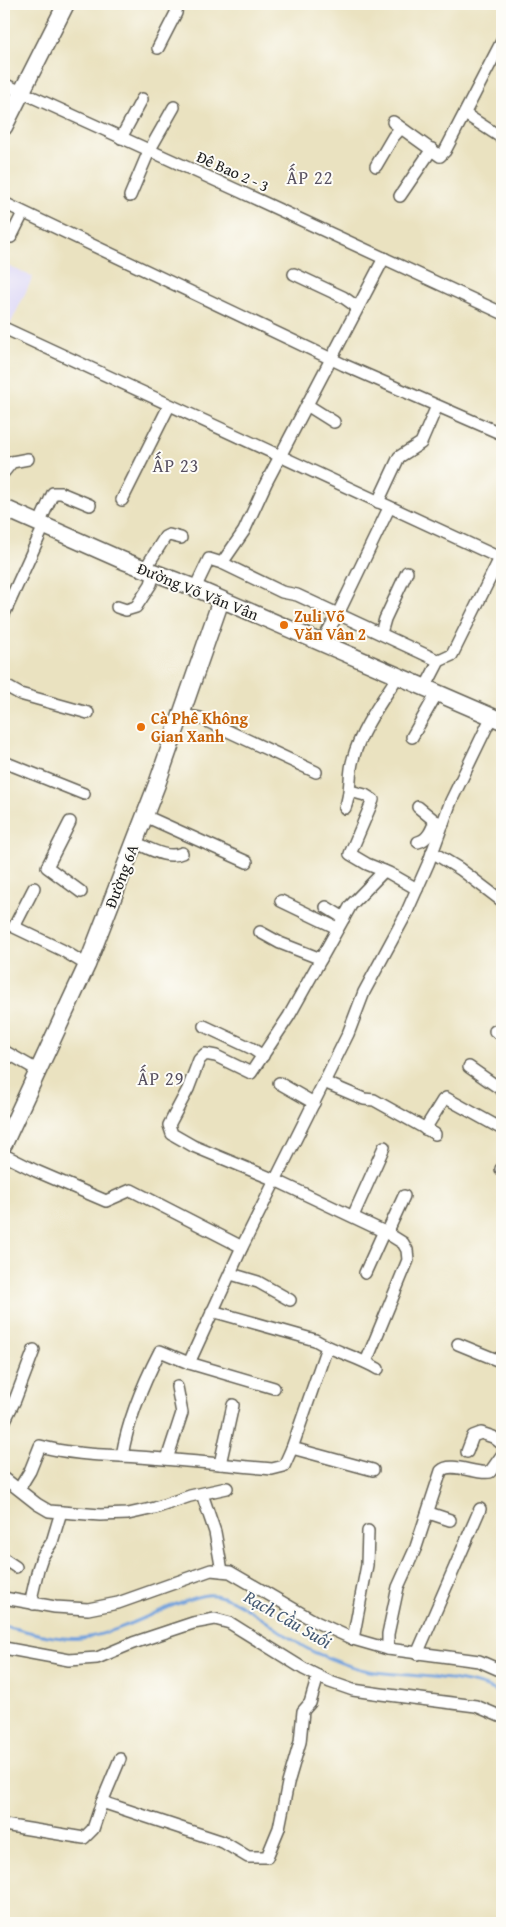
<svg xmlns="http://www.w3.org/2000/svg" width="506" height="1927" font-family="'Gentium Book Plus',serif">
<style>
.built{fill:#dbd6f7}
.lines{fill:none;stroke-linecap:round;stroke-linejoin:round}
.stream{stroke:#74a3dd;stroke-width:3}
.street-casing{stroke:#646155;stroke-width:14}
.secondary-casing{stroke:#646155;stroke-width:19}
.street{stroke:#fff;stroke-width:11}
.secondary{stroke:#fff;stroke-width:16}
.food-dot{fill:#e8710a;stroke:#fdfcf7;stroke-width:2}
.labels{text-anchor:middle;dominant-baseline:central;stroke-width:4;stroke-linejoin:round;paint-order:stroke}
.street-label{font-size:16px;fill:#1c1c1c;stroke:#fdfcf7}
.food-label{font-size:16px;font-weight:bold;fill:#c56008;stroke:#fdfcf7;text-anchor:start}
.neighbourhood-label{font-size:18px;letter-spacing:1px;fill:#564f5f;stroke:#fdfcf7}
.water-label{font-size:18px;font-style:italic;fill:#445973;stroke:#fdfcf7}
</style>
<rect width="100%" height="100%" fill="#fdfcf7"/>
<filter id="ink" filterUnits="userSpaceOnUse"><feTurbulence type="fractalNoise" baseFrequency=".02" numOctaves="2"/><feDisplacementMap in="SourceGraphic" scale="10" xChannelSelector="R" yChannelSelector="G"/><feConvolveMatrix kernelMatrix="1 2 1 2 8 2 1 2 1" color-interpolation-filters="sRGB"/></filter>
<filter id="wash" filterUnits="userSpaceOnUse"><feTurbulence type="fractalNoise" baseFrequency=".0096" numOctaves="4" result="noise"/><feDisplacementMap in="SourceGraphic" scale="20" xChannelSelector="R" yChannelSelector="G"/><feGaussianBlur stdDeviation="1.12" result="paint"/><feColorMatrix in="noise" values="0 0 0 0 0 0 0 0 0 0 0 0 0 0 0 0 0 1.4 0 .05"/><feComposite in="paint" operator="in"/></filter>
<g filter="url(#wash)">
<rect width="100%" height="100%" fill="#eae2c0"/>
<polygon class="built" points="4,264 33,277 10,325 4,322"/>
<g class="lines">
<path class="stream" d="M4 1626C28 1631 57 1641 82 1638 110 1635 147 1616 174 1605 185 1601 196 1596 207 1595 238 1592 286 1641 316 1653 333 1660 351 1668 369 1671 406 1677 471 1675 502 1694"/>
</g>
</g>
<g filter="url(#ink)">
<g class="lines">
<defs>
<g id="street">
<polyline points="158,48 176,13 177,4"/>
<polyline points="4,84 241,192 502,313"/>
<polyline points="465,114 502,138"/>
<polyline points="393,122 440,156 445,151 502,41"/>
<polyline points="121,138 142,99"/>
<polyline points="376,166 393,137 401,128"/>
<polyline points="130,196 149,151 174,107"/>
<polyline points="400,196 432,149"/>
<polyline points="4,203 344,365 502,434"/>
<polyline points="11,237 23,213"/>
<polyline points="294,274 343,297 357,307"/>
<polyline points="4,328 502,559"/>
<polyline points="307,405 334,422"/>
<polyline points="4,472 12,462 28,459"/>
<polyline points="122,500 169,406"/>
<polyline points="378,502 399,457 421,443 437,406"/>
<polyline points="389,508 338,614 439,661"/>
<polyline points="39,524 53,493 61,493 90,505"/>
<polyline points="222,563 282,592 297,595 338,614 321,643"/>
<polyline points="145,569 165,537 169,535 181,538"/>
<polyline points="195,588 209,559 222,563 244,531 266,483 384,258"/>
<polyline points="117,607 126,610 136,607 151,584 154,573"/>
<polyline points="4,614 44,526"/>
<polyline points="381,633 385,619 407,572"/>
<polyline points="4,685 20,694 88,713"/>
<polyline points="425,688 439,661 452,655 500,558"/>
<polyline points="181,715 200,718 316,772"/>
<polyline points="412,737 437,693"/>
<polyline points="4,762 84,794"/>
<polyline points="350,791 365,795 373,800 350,854 367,864 389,873 417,889"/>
<polyline points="418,807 435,821 443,824"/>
<path d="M345 808C352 792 348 775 353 759 361 729 382 701 398 676"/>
<polyline points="145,816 247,862"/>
<polyline points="70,822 47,867 81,892"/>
<path d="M134 842C149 848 167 860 182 853"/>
<path d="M418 842C428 840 432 829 435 821"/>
<polyline points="432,852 460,869 502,901"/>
<polyline points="34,888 14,927 62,950 87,965"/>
<polyline points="281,901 337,928"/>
<polyline points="326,907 344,918"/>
<polyline points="260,932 280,943 321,959"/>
<polyline points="204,1026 251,1048 263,1056"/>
<polyline points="495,1031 502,1035"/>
<polyline points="4,1051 39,1071"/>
<polyline points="469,1067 502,1090"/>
<polyline points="324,1082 364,1099 374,1100 435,1134"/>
<polyline points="279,1083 314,1103"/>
<polyline points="425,1129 443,1100 446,1098 502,1129"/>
<polyline points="4,1155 36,1171 106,1201 131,1190 242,1247"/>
<polyline points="501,1169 502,1170"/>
<polyline points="353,1216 384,1147"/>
<polyline points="387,1233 404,1196"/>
<polyline points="365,1273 384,1231"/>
<polyline points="231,1274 258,1282 290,1300"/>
<path d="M212 1311 315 1340C335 1352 358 1357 378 1369"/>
<polyline points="458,1344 502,1362"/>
<polyline points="366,1362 408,1260 407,1250 403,1243 387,1233 275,1180 193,1146 172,1134 169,1125 188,1089 199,1060 205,1054 216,1056 251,1073 289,1016 351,905 384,871"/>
<polyline points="189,1363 274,1388"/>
<polyline points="4,1422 15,1400 34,1350"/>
<polyline points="292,1448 373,1470"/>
<polyline points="467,1452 473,1436 481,1433 493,1437 502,1444"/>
<path d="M122 1456C128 1419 143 1384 160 1351L189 1363 242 1247 348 1034 364 992 405 916 428 864 451 801 492 716"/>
<polyline points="167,1459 182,1413 177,1387"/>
<polyline points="220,1464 233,1405"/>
<polyline points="4,1478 37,1504 49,1511 100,1515 128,1514 155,1508 190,1496 227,1488"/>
<path d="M19 1489 30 1471 40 1446C73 1455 105 1455 138 1457 183 1460 227 1465 272 1469L284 1466 292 1448 327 1347"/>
<polyline points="202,1494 215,1532 222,1571"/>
<polyline points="429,1513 450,1520"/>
<polyline points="4,1559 16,1567"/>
<polyline points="4,1598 55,1607 88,1609 118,1603 211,1570 230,1572 316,1622 353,1639 388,1649 479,1661 502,1671"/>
<polyline points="34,1604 32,1595 38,1569 42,1557 52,1542 61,1512"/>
<polyline points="353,1639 367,1565 368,1531"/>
<polyline points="4,1648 69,1660 97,1658 133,1643 193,1623 215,1619 230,1623 304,1669 330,1682 353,1690 381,1694 476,1706 502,1717"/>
<path d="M388 1649V1634L398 1587 416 1547 441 1471C451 1461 476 1475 490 1472L502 1455"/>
<polyline points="417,1654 480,1509"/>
<polyline points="102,1802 120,1759"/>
<polyline points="4,1825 84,1838 93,1829 102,1802 223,1842 248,1857 267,1857 279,1828 288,1783 300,1742 303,1711 310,1703 318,1676"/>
</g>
<g id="secondary">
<polyline points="4,127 66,4"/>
<polyline points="4,508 124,561 195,588 502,721"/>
<polyline points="4,1144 87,965 157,784 221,600"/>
</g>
</defs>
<use href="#street" class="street-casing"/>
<use href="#secondary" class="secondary-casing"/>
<use href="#street" class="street"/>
<use href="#secondary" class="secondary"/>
</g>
</g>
<g class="food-dot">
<circle cx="284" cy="625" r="5"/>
<circle cx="141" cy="727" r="5"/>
</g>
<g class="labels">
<g class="street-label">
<text transform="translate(233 171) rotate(24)">Đê Bao 2 - 3</text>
<text transform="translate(198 591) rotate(22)">Đường Võ Văn Vân</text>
<text transform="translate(121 876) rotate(-69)">Đường 6A</text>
</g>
<g class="food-label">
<text x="294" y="616">Zuli Võ<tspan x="294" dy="18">Văn Vân 2</tspan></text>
<text x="151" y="718">Cà Phê Không<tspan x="151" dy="18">Gian Xanh</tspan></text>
</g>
<g class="neighbourhood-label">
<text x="310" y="177">ẤP 22</text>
<text x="176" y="465">ẤP 23</text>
<text x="161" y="1078">ẤP 29</text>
</g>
<g class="water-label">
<text transform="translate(288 1619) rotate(30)">Rạch Cầu Suối</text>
</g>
</g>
<rect width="506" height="1927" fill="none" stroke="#fdfcf7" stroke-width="20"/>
</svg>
